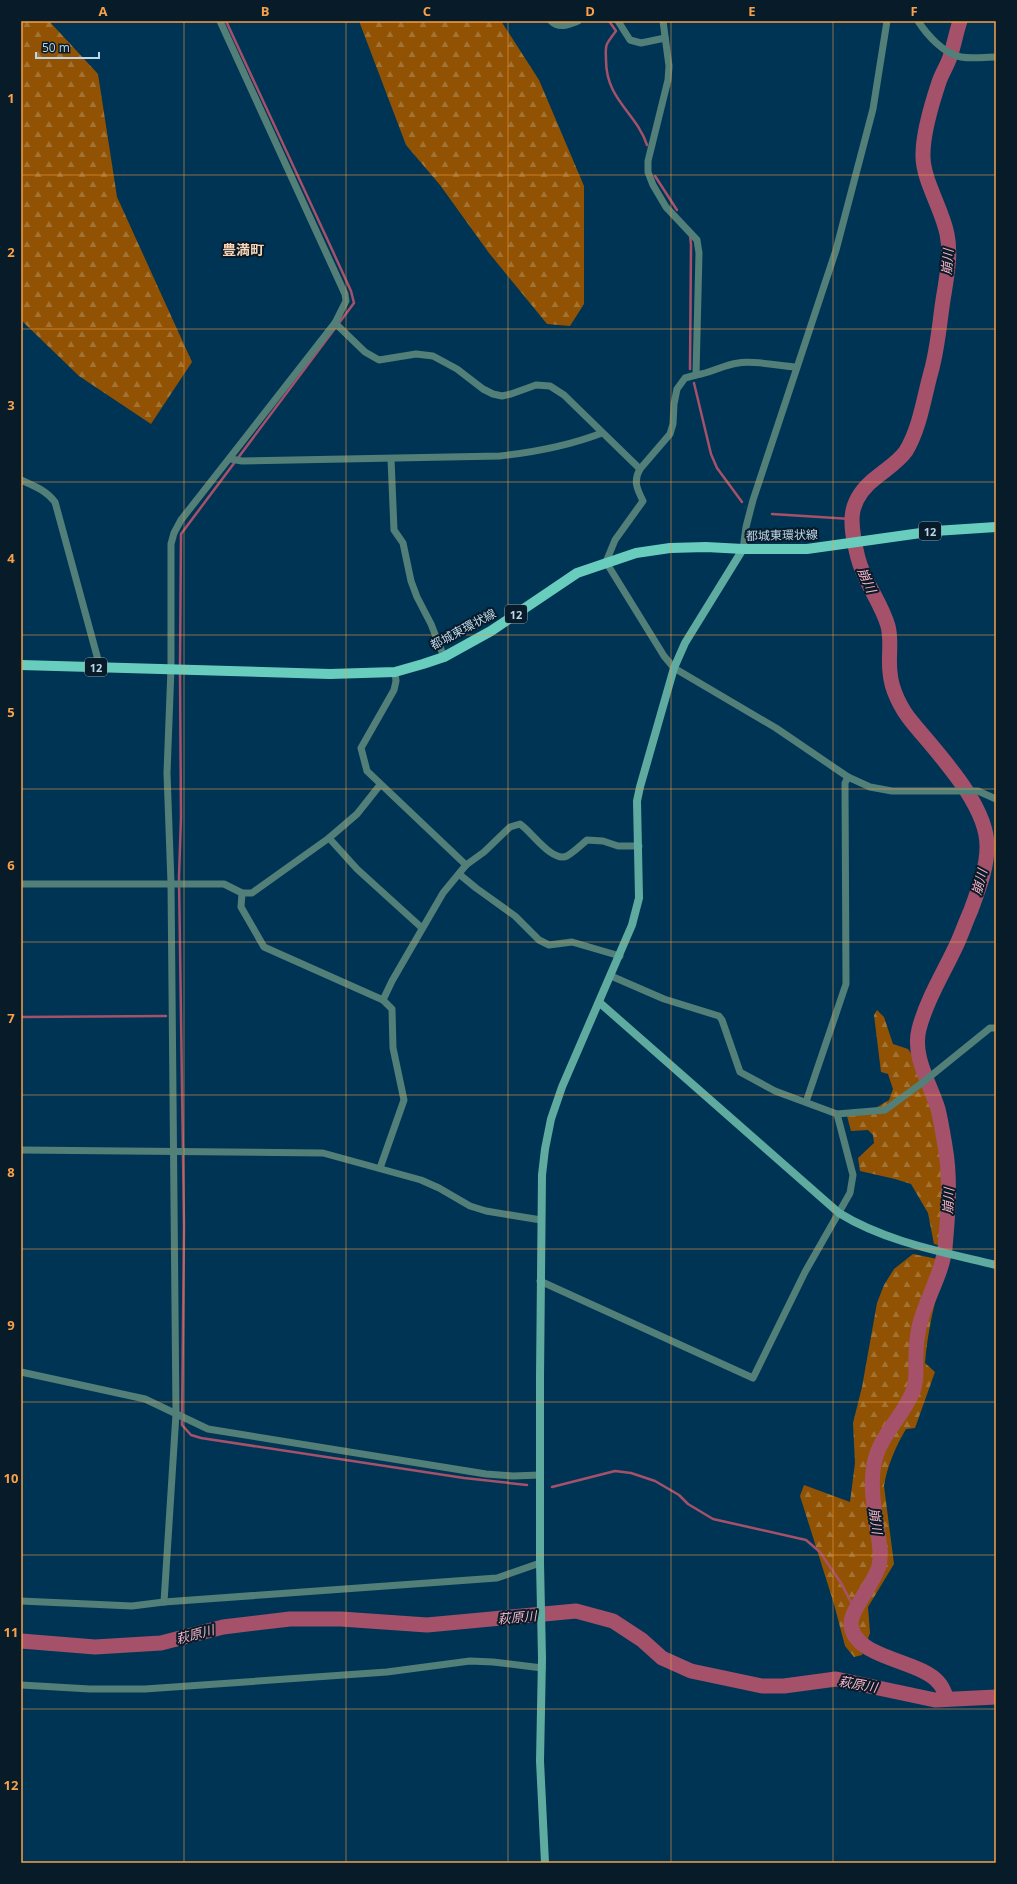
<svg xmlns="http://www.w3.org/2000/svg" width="1017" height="1884" font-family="'Open Sans','Noto Sans JP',sans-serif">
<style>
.forest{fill:url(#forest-firs)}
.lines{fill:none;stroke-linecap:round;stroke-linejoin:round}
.stream{stroke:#a5516a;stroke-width:2.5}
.river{stroke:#a5516a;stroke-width:15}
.street{stroke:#527f78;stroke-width:7}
.secondary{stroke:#60ab9f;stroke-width:8}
.primary{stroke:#69cdbe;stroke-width:10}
.grid{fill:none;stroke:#f8a14a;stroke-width:1;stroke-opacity:0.55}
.labels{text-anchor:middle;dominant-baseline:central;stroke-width:4;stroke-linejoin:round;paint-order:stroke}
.shield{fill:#071b29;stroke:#869daf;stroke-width:1}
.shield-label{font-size:11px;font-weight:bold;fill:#bdd5e8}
.street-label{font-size:12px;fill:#bdd5e8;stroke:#071b29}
.water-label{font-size:13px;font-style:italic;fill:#fab2c4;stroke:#071b29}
.quarter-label{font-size:14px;font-weight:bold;fill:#fad4b4;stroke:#071b29}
.neatline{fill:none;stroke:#f8a14a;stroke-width:1.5}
.grid-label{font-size:13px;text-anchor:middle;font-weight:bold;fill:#f8a14a}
</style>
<defs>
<pattern id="forest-firs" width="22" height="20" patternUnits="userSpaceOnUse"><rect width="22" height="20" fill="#915303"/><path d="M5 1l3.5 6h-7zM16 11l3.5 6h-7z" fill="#a37334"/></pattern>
</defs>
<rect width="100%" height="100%" fill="#003454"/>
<g class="forest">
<polygon points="21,21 49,21 98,74 117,197 192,362 151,424 79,376 21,320"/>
<polygon points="359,21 501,21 539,80 584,186 584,304 570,326 547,324 489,253 440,185 406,145"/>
<path d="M877 1010 884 1017 893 1044 908 1049 912 1055C920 1073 931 1092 936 1111 946 1153 952 1204 949 1247L934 1244 928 1213 911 1184 895 1179 860 1171 858 1158 874 1143 873 1135 868 1130 851 1131 847 1116 874 1109 889 1100 893 1089 888 1074 881 1072 874 1015Z"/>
<path d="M913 1254 947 1261C936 1295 928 1327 925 1363L935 1372 915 1428 906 1429C896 1446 887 1466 884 1486L894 1564 868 1607 870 1633 862 1655 854 1657 845 1646 834 1604 800 1496 804 1485 850 1502 855 1463 853 1423 862 1387 877 1303 884 1285 894 1269Z"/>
</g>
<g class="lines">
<g class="stream">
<path d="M609 21 616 31C613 35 609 40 607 44 605 48 606 55 606 60 606 100 636 112 647 145"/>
<polyline points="655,176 677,210"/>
<polyline points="690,235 691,245 690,369"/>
<polyline points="694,383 711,454 717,468 742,502"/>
<polyline points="772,514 851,519"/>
<polyline points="180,667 181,534 354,303 351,291 329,243 226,21"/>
<polyline points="180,672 181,817 179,877 184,1226 182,1425 191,1435 201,1438 464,1478 527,1485"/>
<polyline points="21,1017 166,1016"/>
<polyline points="552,1487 615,1471 631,1473 655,1481 679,1495 688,1504 713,1519 806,1540 820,1552 841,1583 855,1610"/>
</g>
<g class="river">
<polyline points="21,1641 95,1647 161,1643 223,1627 290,1619 341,1619 427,1625 576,1611 613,1621 642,1640 662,1658 691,1671 762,1686 784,1686 836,1679 935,1700 996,1697"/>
<path d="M947 1699C945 1694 943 1687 939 1683 920 1659 852 1659 851 1623 851 1610 874 1583 879 1566 882 1553 879 1541 877 1529 874 1507 870 1486 874 1464 879 1436 903 1417 913 1391 918 1379 915 1367 916 1355 916 1346 917 1336 919 1327 925 1300 942 1275 945 1248 948 1214 951 1179 945 1146 943 1134 941 1121 938 1109 930 1083 912 1057 919 1029 927 999 944 972 957 944 962 933 966 921 971 910 978 890 987 869 987 847 988 805 938 754 912 722 901 709 891 689 890 672 888 657 892 641 888 626 881 602 864 582 858 558 849 522 846 500 878 476 888 468 899 461 906 451 920 428 924 397 931 372 937 351 939 329 942 307 945 284 952 258 947 234 942 208 922 179 923 154 923 133 932 103 939 82 942 73 947 66 950 57 954 45 956 33 960 21"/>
</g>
<g class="street">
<path d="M551 21C559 29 568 25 578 21"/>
<polyline points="618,21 630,40 641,43 665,38"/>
<path d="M663 21 669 66 668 80 648 161V172L653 185 666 207 697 240 699 253 696 375 685 378 677 389 674 404 673 424 670 434 640 469C633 481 637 489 643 501L615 540 606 562 664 656 674 668 776 728 848 777 870 787 892 791H978L996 799"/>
<path d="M918 21C927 35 944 54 961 57 972 59 985 57 996 57"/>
<polyline points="335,323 365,352 379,360 416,354 433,356 457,369 483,389 493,394 502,396 511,394 536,385 550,386 564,395 640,469"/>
<path d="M696 375C711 373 723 365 738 363 752 360 780 366 796 367"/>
<path d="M231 459 242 461 500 456C536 452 568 446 602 433"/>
<polyline points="391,459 394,530 403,543 411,581 417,597 431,624 444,657"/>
<path d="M21 480C34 486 46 490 55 502L100 667"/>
<polyline points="743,549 746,527 753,500 836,250 873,109 887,21"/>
<polyline points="395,672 396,681 394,690 361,748 367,771 466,865"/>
<polyline points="329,838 357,869 422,928"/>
<polyline points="459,874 476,888 515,916 539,940 549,945 572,942 620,956"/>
<polyline points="21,884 224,884 242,893 252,893 329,838 357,814 380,785"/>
<polyline points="242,893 241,907 264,947 383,1000 392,1009 393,1048 404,1100 380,1168"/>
<path d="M383 1000 392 981 443 893 466 865 484 852 510 827 520 824C531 831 552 863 567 856 574 852 581 845 587 840L603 841 618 846H639"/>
<polyline points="806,1102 846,984 845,783 848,777"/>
<polyline points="837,1114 885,1110 922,1083 990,1028 996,1028"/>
<polyline points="21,1150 323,1153 421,1180 439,1188 470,1206 486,1211 541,1220"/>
<polyline points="540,1281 753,1378 805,1272 850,1193 853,1175 837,1114 775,1091 740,1072 722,1020 719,1016 664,999 611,976"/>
<polyline points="21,1372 145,1399 208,1429 486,1474 513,1476 540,1475"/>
<polyline points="21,1601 132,1606 164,1602 497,1578 540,1563"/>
<polyline points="164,1602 176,1414 171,883 167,773 171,668 171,544 174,533 181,520 335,323 346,301 345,294 220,21"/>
<polyline points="21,1685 90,1689 145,1689 387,1672 470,1661 493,1662 542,1668"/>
</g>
<g class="secondary">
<path d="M600 1003 839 1213C886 1242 943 1252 996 1265"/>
<polyline points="545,1863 540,1761 542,1658 540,1563 540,1377 542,1175 545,1149 551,1119 562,1087 632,925 639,898 637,801 640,787 674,668 685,643 743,549"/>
</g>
<polyline class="primary" points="21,665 330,674 395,672 423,664 444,657 491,631 577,573 636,553 670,548 706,547 743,549 807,549 935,531 996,527"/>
</g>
<path class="grid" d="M184 21V1863M346 21V1863M508 21V1863M671 21V1863M833 21V1863M21 175H996M21 329H996M21 482H996M21 635H996M21 789H996M21 942H996M21 1095H996M21 1249H996M21 1402H996M21 1555H996M21 1709H996"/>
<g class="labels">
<g class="shield">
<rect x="919" y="522" width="22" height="18" rx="3"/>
<rect x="505" y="605" width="22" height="18" rx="3"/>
<rect x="85" y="658" width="22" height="18" rx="3"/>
</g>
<g class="shield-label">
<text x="930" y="531">12</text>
<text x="516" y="614">12</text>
<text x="96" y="667">12</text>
</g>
<g class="street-label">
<text transform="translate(782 535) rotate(-1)">都城東環状線</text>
<text transform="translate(463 629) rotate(-28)">都城東環状線</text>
</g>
<g class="water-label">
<text transform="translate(947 262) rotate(-86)">崩川</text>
<text transform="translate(867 580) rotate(66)">崩川</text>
<text transform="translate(979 882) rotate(-75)">崩川</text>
<text transform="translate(948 1201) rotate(-87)">崩川</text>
<text transform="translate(876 1521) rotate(82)">崩川</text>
<text transform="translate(517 1617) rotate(-5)">萩原川</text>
<text transform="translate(195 1634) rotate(-15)">萩原川</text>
<text transform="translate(858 1684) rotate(10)">萩原川</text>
</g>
<g class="quarter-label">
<text x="243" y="249">豊満町</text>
</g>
</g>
<rect width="1017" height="1884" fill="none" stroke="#071b29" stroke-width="44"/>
<path d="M36 52v6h63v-6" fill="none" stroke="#bdd5e8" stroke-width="2"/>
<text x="42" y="52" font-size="12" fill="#bdd5e8" stroke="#071b29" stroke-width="3" paint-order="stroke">50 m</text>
<rect x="22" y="22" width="973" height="1840" class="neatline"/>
<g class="grid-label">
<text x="103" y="16">A</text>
<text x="265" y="16">B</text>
<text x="427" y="16">C</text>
<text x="590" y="16">D</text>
<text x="752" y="16">E</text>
<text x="914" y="16">F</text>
<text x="11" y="103">1</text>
<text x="11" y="257">2</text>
<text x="11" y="410">3</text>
<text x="11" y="563">4</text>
<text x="11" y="717">5</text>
<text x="11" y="870">6</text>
<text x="11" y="1023">7</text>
<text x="11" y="1177">8</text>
<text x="11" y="1330">9</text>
<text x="11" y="1483">10</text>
<text x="11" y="1637">11</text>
<text x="11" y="1790">12</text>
</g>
</svg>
